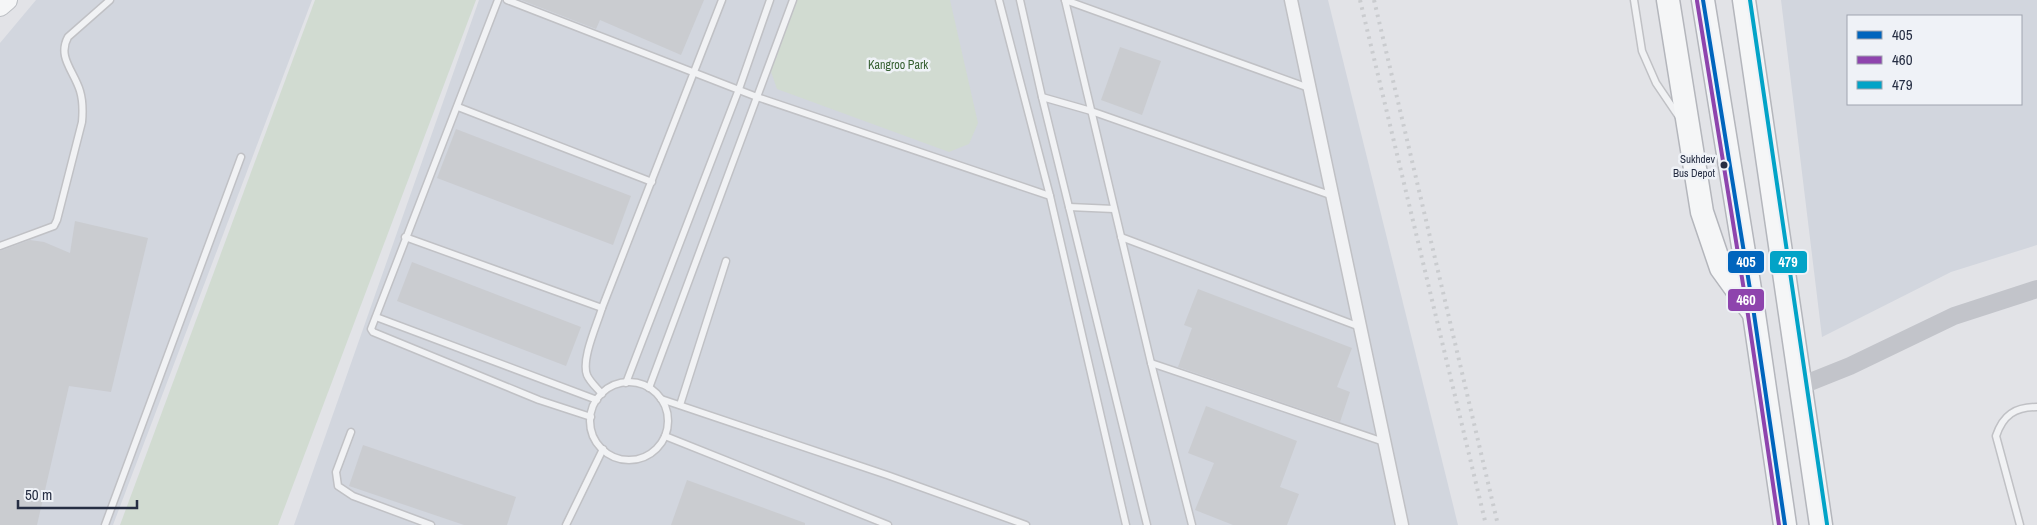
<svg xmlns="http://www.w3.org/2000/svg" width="2037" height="525" font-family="'Archivo Narrow',sans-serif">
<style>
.built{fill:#d2d6de;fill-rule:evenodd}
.green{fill:#d1dbd1}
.building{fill:#caccd0}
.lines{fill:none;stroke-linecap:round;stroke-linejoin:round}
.lane-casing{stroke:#c0c1c5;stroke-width:9}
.street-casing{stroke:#c0c1c5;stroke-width:15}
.primary-casing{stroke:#bdc0c5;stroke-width:22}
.highway-casing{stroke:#b4b6bc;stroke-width:25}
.lane{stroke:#f1f2f4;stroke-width:6}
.street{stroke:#f1f2f4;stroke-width:12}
.secondary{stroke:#c2c4ca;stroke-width:18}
.primary{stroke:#f5f6f7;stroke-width:20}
.highway{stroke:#f5f6f7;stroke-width:22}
.rail{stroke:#cacccf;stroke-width:4;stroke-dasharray:2.5 5;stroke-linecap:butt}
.bus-1-casing{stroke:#eff2f7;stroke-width:8}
.bus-2-casing{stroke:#eff2f7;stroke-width:8}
.bus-3-casing{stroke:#eff2f7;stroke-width:8}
.bus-1{stroke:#0065bd;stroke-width:4}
.bus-2{stroke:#8e44ad;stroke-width:4}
.bus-3{stroke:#02a3c7;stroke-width:4}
.bus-dot{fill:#262e43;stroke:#eff2f7;stroke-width:2}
.labels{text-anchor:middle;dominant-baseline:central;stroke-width:5;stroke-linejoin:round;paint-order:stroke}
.bus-label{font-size:11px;fill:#262e43;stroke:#eff2f7;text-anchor:end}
.park-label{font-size:12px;fill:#366032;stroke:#eff2f7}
.line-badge{stroke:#eff2f7;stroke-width:2}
.badge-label{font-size:14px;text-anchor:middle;font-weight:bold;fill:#fff}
</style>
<rect width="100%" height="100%" fill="#e2e3e7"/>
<g class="built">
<polygon points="36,0 312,0 113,525 0,525 0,43"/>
<polygon points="479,0 1328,0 1458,525 294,525"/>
<path d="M1781 0H2037V245L1951 272 1822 337ZM2021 16V104H1848V16Z"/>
</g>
<g class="green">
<polygon points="315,0 476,0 278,525 120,525"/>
<polygon points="797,0 950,0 978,123 969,144 949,152 777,89 770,69"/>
</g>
<g class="building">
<polygon points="521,0 704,0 681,55 600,20 596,29"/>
<polygon points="1120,47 1161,61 1142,115 1101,100"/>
<polygon points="456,129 631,196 613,245 437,178"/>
<polygon points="75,221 148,238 111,392 69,386 37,525 0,525 0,251 30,240 44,242 70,253"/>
<polygon points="412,262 581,327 566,366 397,301"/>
<polygon points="1198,289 1352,348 1337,387 1350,392 1340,422 1178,367 1192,328 1184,325"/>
<polygon points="1206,406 1297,441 1280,487 1299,494 1287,525 1233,525 1195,510 1214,463 1188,453"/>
<polygon points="363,445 516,497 507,525 464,525 349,486"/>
<polygon points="687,480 805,523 805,525 671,525"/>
</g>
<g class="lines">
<defs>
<g id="lane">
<polyline points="498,0 371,329 373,332 539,400 591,417"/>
<polyline points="507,0 757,97 1050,196"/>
<polyline points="999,0 1050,196 1126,525"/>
<polyline points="1020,0 1042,97 1147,525"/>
<polyline points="1065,0 1151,363 1192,525"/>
<polyline points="1065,0 1309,88"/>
<polyline points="1634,0 1642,51 1656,83 1679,117"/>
<polyline points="1042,97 1091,111 1333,196"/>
<polyline points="458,107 652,182"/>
<polyline points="1069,207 1114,209"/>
<polyline points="405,237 602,308"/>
<polyline points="1121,237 1360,327"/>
<path d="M0 246 54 226 57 220 82 122C83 111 83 101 80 91 74 71 57 57 68 37L110 0"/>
<polyline points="376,317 597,400"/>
<polyline points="1151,363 1384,442"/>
<circle cx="629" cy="421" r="39"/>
<polyline points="626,383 739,89 770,0"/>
<polyline points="649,388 793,0"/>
<path d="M602 394C597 388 590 382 587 375 581 359 597 325 602 308L722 0"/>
<polyline points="661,399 887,475 1026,525"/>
<polyline points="680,405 726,261"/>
<polyline points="351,432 336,472 338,486 353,496 431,525"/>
<polyline points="665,436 888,525"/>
<polyline points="105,525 241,157"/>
<polyline points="566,525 603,449"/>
<path d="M2020 525 1996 436C2003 415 2015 407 2037 407"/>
</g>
<polyline id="street" points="1291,0 1402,525"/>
<polyline id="primary" points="0,6 7,0"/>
<g id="highway">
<polyline points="1668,0 1702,212 1721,268 1752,311"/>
<polyline points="1703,0 1754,314 1785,525"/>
<polyline points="1744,0 1821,525"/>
</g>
</defs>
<use href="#lane" class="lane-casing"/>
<use href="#street" class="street-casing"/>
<use href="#primary" class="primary-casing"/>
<use href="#highway" class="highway-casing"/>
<use href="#lane" class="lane"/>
<use href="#street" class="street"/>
<polyline class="secondary" points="1800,386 1850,366 1954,316 2037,289"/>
<use href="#primary" class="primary"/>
<use href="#highway" class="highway"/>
<g class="rail">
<polyline points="1360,0 1486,525"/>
<polyline points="1374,0 1498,525"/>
</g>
<defs>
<polyline id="bus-1" points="1703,0 1754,314 1785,525"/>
<polyline id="bus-2" points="1697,1 1748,315 1779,525"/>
<polyline id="bus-3" points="1750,0 1827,524"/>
</defs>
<use href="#bus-1" class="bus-1-casing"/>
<use href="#bus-2" class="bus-2-casing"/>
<use href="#bus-3" class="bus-3-casing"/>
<use href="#bus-1" class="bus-1"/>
<use href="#bus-2" class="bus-2"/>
<use href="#bus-3" class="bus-3"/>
</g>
<circle class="bus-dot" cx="1724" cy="165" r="4.5"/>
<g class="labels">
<g class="bus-label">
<text x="1715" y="159">Sukhdev<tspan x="1715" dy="14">Bus Depot</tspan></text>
</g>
<g class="park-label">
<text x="898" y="65">Kangroo Park</text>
</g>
</g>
<g class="line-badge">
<rect x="1769" y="250" width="39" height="24" rx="5" fill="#02a3c7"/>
<rect x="1727" y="250" width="38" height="24" rx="5" fill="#0065bd"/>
<rect x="1727" y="288" width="38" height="24" rx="5" fill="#8e44ad"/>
</g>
<g class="badge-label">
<text x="1788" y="267">479</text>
<text x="1746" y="267">405</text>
<text x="1746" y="305">460</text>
</g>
<rect x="1847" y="15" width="175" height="90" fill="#eff2f7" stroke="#9fa4af"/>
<rect x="1857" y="31" width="25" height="8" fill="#0065bd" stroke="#9fa4af"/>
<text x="1892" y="40" font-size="15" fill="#262e43">405</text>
<rect x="1857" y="56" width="25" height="8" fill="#8e44ad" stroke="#9fa4af"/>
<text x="1892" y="65" font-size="15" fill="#262e43">460</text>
<rect x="1857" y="81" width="25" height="8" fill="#02a3c7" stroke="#9fa4af"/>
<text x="1892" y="90" font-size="15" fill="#262e43">479</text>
<path d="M18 500v8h119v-8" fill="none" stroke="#262e43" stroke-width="2.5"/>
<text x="25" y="500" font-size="15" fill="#262e43" stroke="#eff2f7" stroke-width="4" paint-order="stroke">50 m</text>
</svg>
